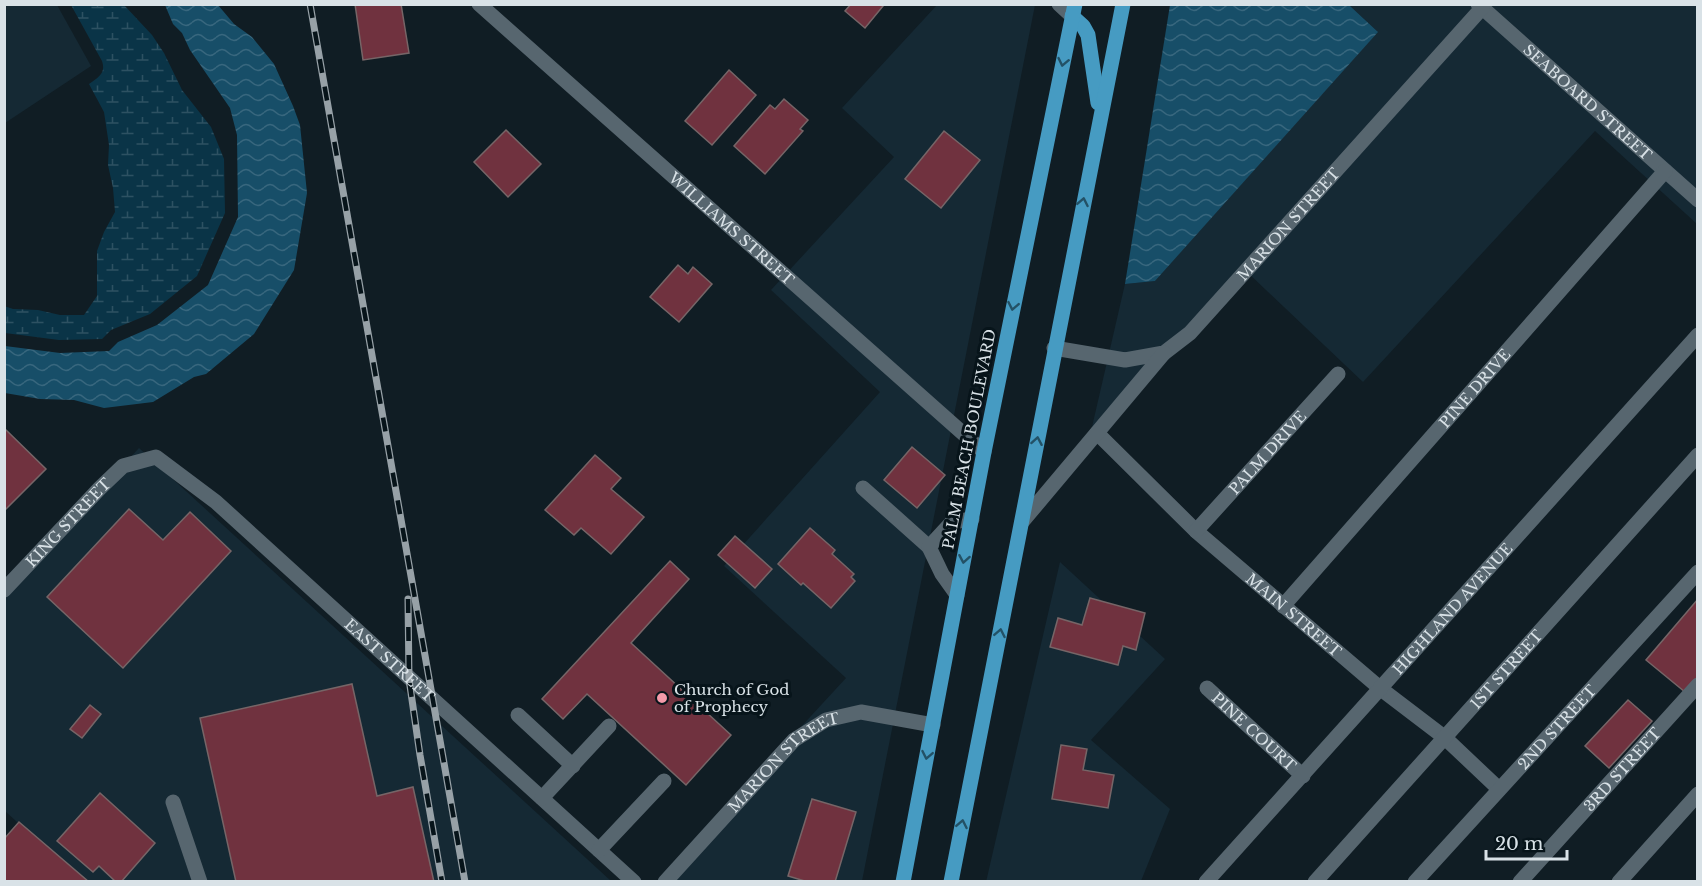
<svg xmlns="http://www.w3.org/2000/svg" width="1702" height="886" font-family="'Libre Baskerville',serif">
<style>
.built{fill:#152934}
.wetland{fill:url(#wetland-marsh)}
.water{fill:url(#water-waves)}
.building{fill:#70323f;stroke:#766567;stroke-width:1.5}
.lines{fill:none;stroke-linecap:round;stroke-linejoin:round}
.minor{stroke:#57666f;stroke-width:15}
.major{stroke:#469bc2;stroke-width:15}
.rail-casing{stroke:#97a1a7;stroke-width:7}
.rail{stroke:#07141a;stroke-width:4.5;stroke-dasharray:14;stroke-linecap:butt}
.oneway{stroke:#235166}
.poi-dot{fill:#f39aa9;stroke:#07141a;stroke-width:2}
.labels{text-anchor:middle;dominant-baseline:central;stroke-width:6;stroke-linejoin:round;paint-order:stroke}
.street-label{font-size:15px;fill:#d9e2e7;stroke:#07141a}
.poi-label{font-size:15px;fill:#d9e2e7;stroke:#07141a;text-anchor:start}
</style>
<defs>
<pattern id="wetland-marsh" width="20" height="14" patternUnits="userSpaceOnUse" patternTransform="scale(1.5)"><rect width="20" height="14" fill="#0a3447"/><path d="M1 5h8M5 5V1M11 12h8M15 12V8" fill="none" stroke="#2d5162"/></pattern>
<pattern id="water-waves" width="16" height="10" patternUnits="userSpaceOnUse" patternTransform="scale(1.5)"><rect width="16" height="10" fill="#174e68"/><path d="M0 5q4-4 8 0t8 0" fill="none" stroke="#38677e"/></pattern>
</defs>
<rect width="100%" height="100%" fill="#101d24"/>
<g class="built">
<polygon points="5,4 57,5 91,66 5,123"/>
<polygon points="937,5 1035,5 862,881 658,882 846,678 724,566 880,392 771,290 894,157 842,108"/>
<polygon points="1349,5 1697,5 1697,224 1595,131 1363,382 1245,270 1089,440 1125,284 1155,281 1377,31"/>
<polygon points="139,448 611,881 73,881 77,877 5,811 4,594"/>
<polygon points="1060,562 1165,659 1091,740 1170,809 1141,881 986,882"/>
</g>
<path class="wetland" d="M71 5H124L152 35 164 53 182 90 211 127 224 159 225 213 197 276 150 314 111 330 102 339 59 340 5 333 4 306 13 309 38 310 60 315H84L97 296V251L104 232 115 212 113 188 108 165 109 145 104 112 89 84C99 77 106 73 102 61Z"/>
<g class="water">
<polygon points="165,5 218,5 234,24 252,37 274,64 293,106 300,125 307,193 294,270 254,334 206,374 194,377 153,402 104,408 74,400 40,399 5,393 5,346 60,353 109,351 118,342 157,325 208,285 238,217 237,135 230,108 190,50 182,33 173,24"/>
<polygon points="1170,5 1349,5 1378,32 1155,281 1125,284"/>
</g>
<g class="building">
<polygon points="355,4 401,4 409,53 363,60"/>
<polygon points="851,4 881,4 883,6 865,28 845,11"/>
<polygon points="729,70 756,95 712,145 685,121"/>
<polygon points="784,99 808,120 800,129 803,131 765,174 734,146 770,105 775,109"/>
<polygon points="506,130 541,164 508,197 474,162"/>
<polygon points="944,131 980,160 941,208 905,179"/>
<polygon points="678,265 688,274 693,267 712,284 679,322 650,297"/>
<polygon points="4,428 46,469 4,511"/>
<polygon points="912,447 945,475 917,508 884,480"/>
<polygon points="595,455 621,478 611,489 644,517 611,554 581,528 574,535 545,510"/>
<polygon points="129,509 163,540 190,512 231,551 123,668 47,597"/>
<polygon points="810,528 835,550 832,554 854,574 851,577 855,581 831,608 803,583 801,585 778,564"/>
<polygon points="735,536 772,569 755,588 718,555"/>
<polygon points="670,561 689,579 631,643 731,735 686,785 587,694 563,719 542,699"/>
<polygon points="1090,598 1145,613 1136,650 1123,646 1118,665 1050,647 1058,618 1082,625"/>
<polygon points="1698,599 1698,677 1685,692 1646,660"/>
<polygon points="352,684 377,796 413,787 434,882 236,882 200,718"/>
<polygon points="1628,700 1652,721 1609,768 1585,746"/>
<polygon points="90,705 101,714 82,738 70,729"/>
<polygon points="1061,745 1087,749 1083,770 1114,775 1108,808 1052,799"/>
<polygon points="100,793 155,843 121,882 116,882 99,866 93,872 57,841"/>
<polygon points="812,799 856,812 835,882 808,882 788,876"/>
<polygon points="19,822 89,882 4,882 4,839"/>
</g>
<g class="lines">
<g class="minor">
<path id="s1" d="M479 4 984 452"/>
<polyline points="1059,4 1072,16"/>
<path id="s2" d="M1478 4 1698 200"/>
<path id="s3" d="M1054 348 1125 360 1164 353 1190 333 1482 8"/>
<path id="s4" d="M1097 433 1196 531 1381 689 1444 737 1499 789"/>
<polyline points="863,488 929,547"/>
<polyline points="1022,522 1164,353"/>
<path id="s5" d="M1196 531 1338 374"/>
<path id="s6" d="M4 590 100 488 123 466 156 457 216 502 634 882"/>
<polyline points="957,595 942,574 929,547 952,522 972,519"/>
<path id="s7" d="M1283 606 1665 171"/>
<path id="s8" d="M1207 688 1303 776"/>
<polyline points="518,715 573,766"/>
<polyline points="542,798 609,726"/>
<polyline points="173,802 200,882"/>
<polyline points="599,850 664,781"/>
<path id="s9" d="M665 882 794 740 826 720 861 712 933 725"/>
<path id="s10" d="M1206 882 1698 335"/>
<path id="s11" d="M1315 882 1698 455"/>
<path id="s12" d="M1415 882 1698 572"/>
<path id="s13" d="M1520 882 1698 685"/>
<polyline points="1619,882 1698,794"/>
</g>
<g class="major">
<polyline points="1072,16 1083,26 1088,35 1098,103"/>
<polyline points="903,882 984,452 1075,4"/>
<polyline points="951,882 1123,4"/>
</g>
<defs>
<g id="rail">
<polyline points="310,4 465,882"/>
<polyline points="408,599 409,679 420,755 442,882"/>
</g>
</defs>
<use href="#rail" class="rail-casing"/>
<use href="#rail" class="rail"/>
</g>
<defs><path id="oneway-chevron" d="M-2-3.5L2.5 0L-2 3.5" fill="none" stroke-width="1.6" stroke-linecap="round" stroke-linejoin="round" transform="scale(1.5)"/></defs>
<g class="oneway">
<use href="#oneway-chevron" transform="translate(1063 62) rotate(102)"/>
<use href="#oneway-chevron" transform="translate(1083 202) rotate(-79)"/>
<use href="#oneway-chevron" transform="translate(1013 306) rotate(101)"/>
<use href="#oneway-chevron" transform="translate(1037 441) rotate(-80)"/>
<use href="#oneway-chevron" transform="translate(964 559) rotate(100)"/>
<use href="#oneway-chevron" transform="translate(1000 633) rotate(-79)"/>
<use href="#oneway-chevron" transform="translate(927 755) rotate(101)"/>
<use href="#oneway-chevron" transform="translate(962 824) rotate(-79)"/>
</g>
<circle class="poi-dot" cx="662" cy="698" r="6"/>
<g class="labels">
<g class="street-label">
<text stroke="none"><textPath href="#s2" startOffset="147">SEABOARD STREET</textPath></text>
<text stroke="none"><textPath href="#s3" startOffset="291">MARION STREET</textPath></text>
<text stroke="none"><textPath href="#s1" startOffset="338">WILLIAMS STREET</textPath></text>
<text stroke="none"><textPath href="#s7" startOffset="290">PINE DRIVE</textPath></text>
<text transform="translate(969 439) rotate(-79)">PALM BEACH BOULEVARD</text>
<text stroke="none"><textPath href="#s5" startOffset="106">PALM DRIVE</textPath></text>
<text stroke="none"><textPath href="#s6" startOffset="93">KING STREET</textPath></text>
<text stroke="none"><textPath href="#s10" startOffset="368">HIGHLAND AVENUE</textPath></text>
<text stroke="none"><textPath href="#s4" startOffset="268">MAIN STREET</textPath></text>
<text stroke="none"><textPath href="#s6" startOffset="516">EAST STREET</textPath></text>
<text stroke="none"><textPath href="#s11" startOffset="286">1ST STREET</textPath></text>
<text stroke="none"><textPath href="#s12" startOffset="210">2ND STREET</textPath></text>
<text stroke="none"><textPath href="#s8" startOffset="64">PINE COURT</textPath></text>
<text stroke="none"><textPath href="#s9" startOffset="170">MARION STREET</textPath></text>
<text stroke="none"><textPath href="#s13" startOffset="152">3RD STREET</textPath></text>
</g>
<g class="poi-label">
<text x="674" y="689">Church of God<tspan x="674" dy="17">of Prophecy</tspan></text>
</g>
</g>
<rect width="1702" height="886" fill="none" stroke="#d9e2e7" stroke-width="12"/>
<path d="M1486 850v9h81v-9" fill="none" stroke="#d9e2e7" stroke-width="3"/>
<text x="1495" y="850" font-size="18" fill="#d9e2e7" stroke="#07141a" stroke-width="4.5" paint-order="stroke">20 m</text>
</svg>
